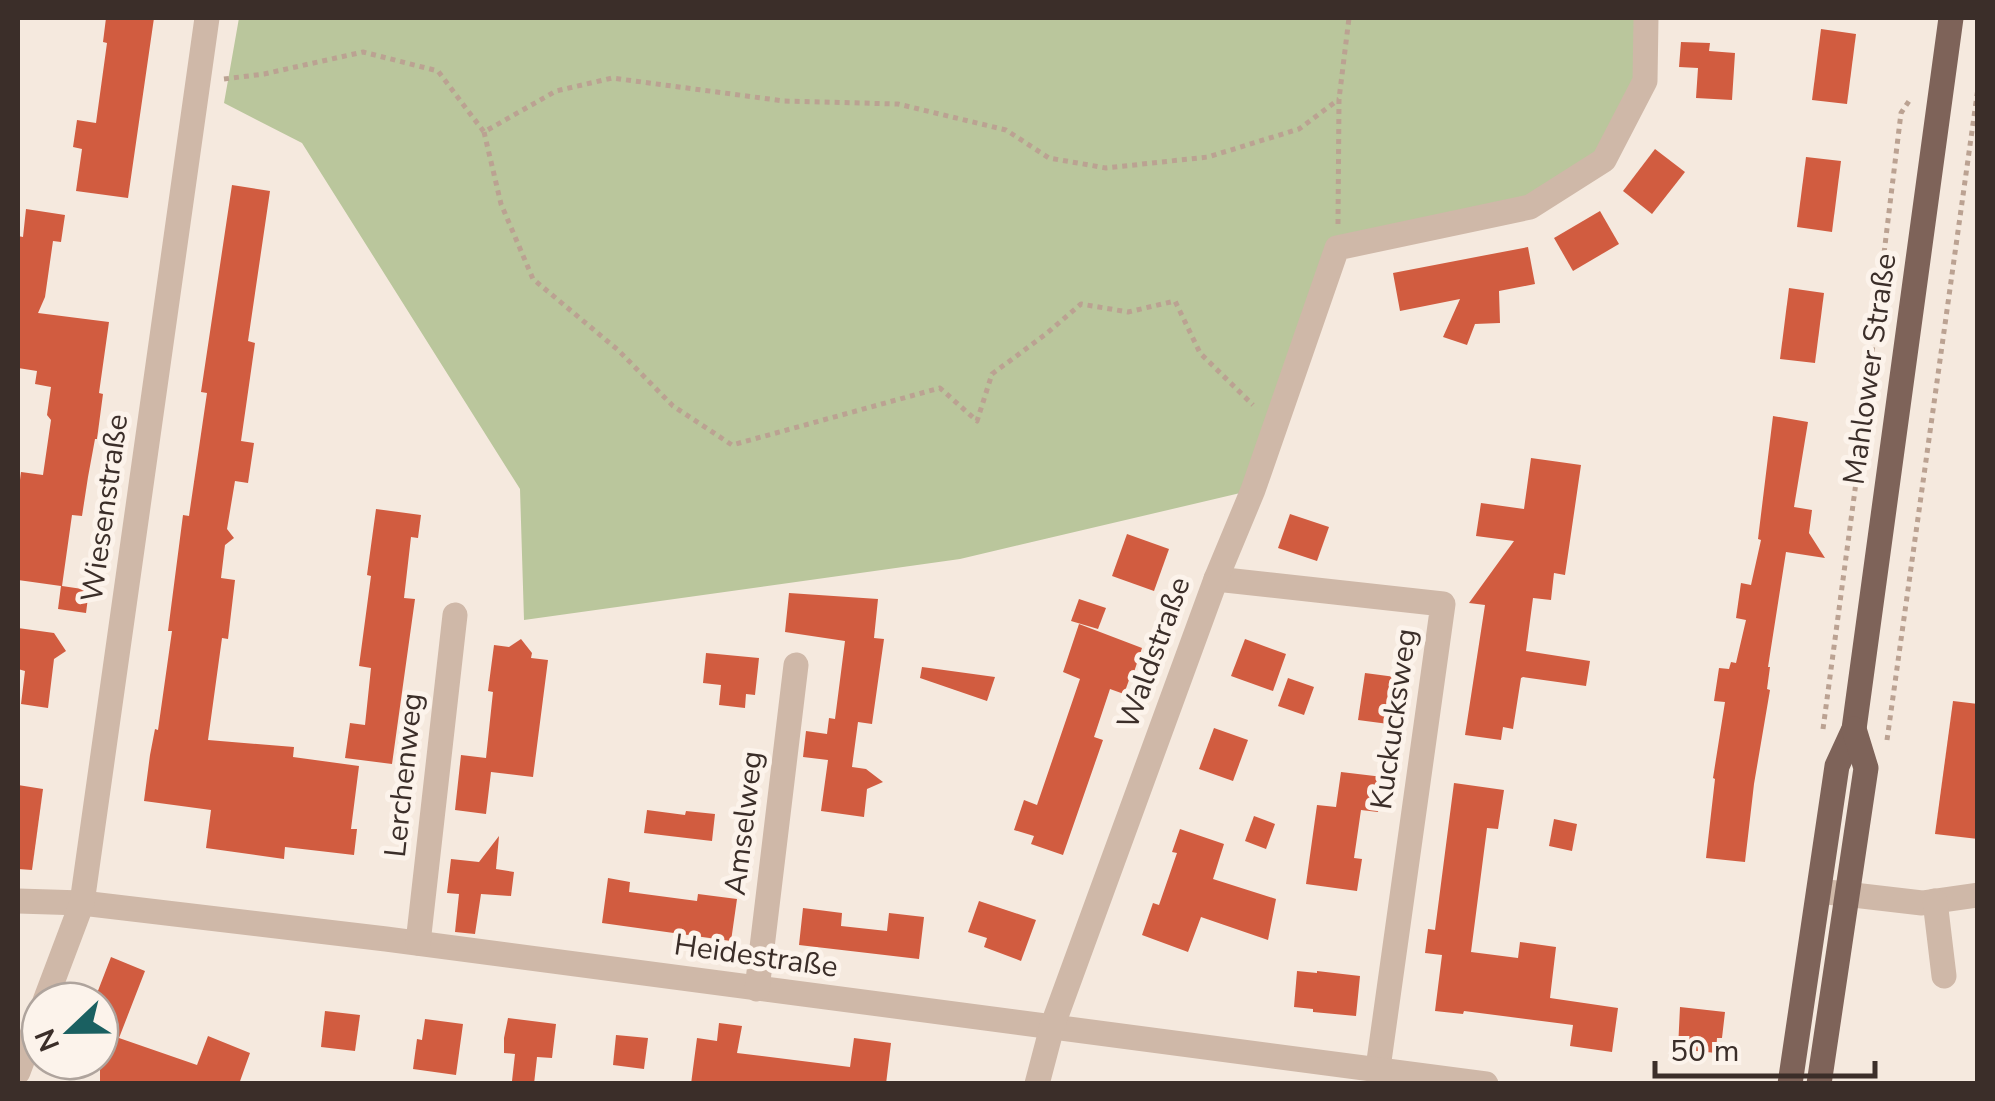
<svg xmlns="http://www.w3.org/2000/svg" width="1995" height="1101" font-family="'Nunito Sans',sans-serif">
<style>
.green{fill:#bac69c}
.building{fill:#d15c40}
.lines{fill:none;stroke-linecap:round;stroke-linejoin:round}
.path{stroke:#bba292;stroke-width:5;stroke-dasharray:5 5;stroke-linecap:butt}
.minor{stroke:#cfb8a8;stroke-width:25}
.major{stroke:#7e6359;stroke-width:25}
.labels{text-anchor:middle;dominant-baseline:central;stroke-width:10;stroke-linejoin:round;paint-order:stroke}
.street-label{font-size:30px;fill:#3b2e29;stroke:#fcf3eb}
</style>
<rect width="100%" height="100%" fill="#f5e9de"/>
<polygon class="green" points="239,18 1646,18 1645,81 1604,160 1530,207 1338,248 1253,490 960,559 524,620 520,489 302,143 224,103"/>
<g class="building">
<polygon points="106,18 154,18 128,198 76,191 82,149 73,147 77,120 96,123 107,43 103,42"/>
<polygon points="1821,29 1856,34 1847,104 1812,100"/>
<polygon points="1681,42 1710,43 1709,51 1735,53 1732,100 1696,98 1698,68 1679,67"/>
<polygon points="1655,149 1685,172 1652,214 1623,191"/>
<polygon points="1806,157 1841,161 1832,232 1797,227"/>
<polygon points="232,185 270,191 248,341 255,343 241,441 254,443 248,483 235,481 227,529 234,538 225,545 221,578 235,580 228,639 222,638 208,740 294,747 293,757 359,766 351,829 357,829 354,855 285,847 284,859 206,848 211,810 144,801 150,755 155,729 158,730 172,631 168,631 183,515 189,516 207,393 201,392"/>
<polygon points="26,209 65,215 61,242 53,241 45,297 38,313 109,322 99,393 103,394 97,439 95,439 88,477 82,516 72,515 62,586 89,590 86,613 58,609 61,586 18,580 18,496 21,472 43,475 51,420 47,415 51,387 35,384 37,371 18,368 18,236 23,237"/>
<polygon points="1600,211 1619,244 1573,271 1554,238"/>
<polygon points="1528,247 1535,284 1499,291 1500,323 1475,324 1467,345 1443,337 1460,299 1400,311 1393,273"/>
<polygon points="1789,288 1824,293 1815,363 1780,359"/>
<polygon points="1773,416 1808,422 1794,507 1812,510 1809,533 1825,558 1786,552 1768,667 1770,667 1767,689 1770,690 1754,784 1745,862 1706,858 1715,779 1713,778 1725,702 1714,701 1719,668 1729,669 1731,662 1736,663 1746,620 1736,618 1741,583 1751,585 1761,540 1758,539"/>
<polygon points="1531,458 1581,465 1565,575 1554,573 1551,600 1533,598 1526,651 1590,661 1586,686 1523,677 1521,678 1513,729 1503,727 1501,740 1465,735 1485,605 1469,603 1514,541 1476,536 1481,503 1524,509"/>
<polygon points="376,509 421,515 418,538 411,537 404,598 415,599 392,764 345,758 350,723 365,725 371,668 359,666 371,576 367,575"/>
<polygon points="1290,514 1329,527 1317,561 1278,548"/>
<polygon points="1127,534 1169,549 1154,591 1112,576"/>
<polygon points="789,593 878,599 874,638 884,639 872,724 858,722 852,767 866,769 883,782 867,789 864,817 821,811 828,760 803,757 806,731 827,734 829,718 835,719 845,641 785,632"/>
<polygon points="1079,599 1106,608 1098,629 1071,621"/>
<polygon points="1079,624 1142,648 1131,681 1129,680 1124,694 1110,689 1094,737 1103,740 1063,855 1031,844 1034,836 1014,830 1024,800 1037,805 1080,679 1063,672"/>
<polygon points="18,628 54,633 66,651 54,659 48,708 21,704 25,671 18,669"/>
<polygon points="521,639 532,653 531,658 548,660 533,777 491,772 486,814 455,810 461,755 486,758 493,692 488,691 494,645 509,647"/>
<polygon points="1245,639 1286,654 1273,691 1231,676"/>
<polygon points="706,653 759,658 755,695 746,694 745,708 719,705 721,685 703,683"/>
<polygon points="922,667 995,677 987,701 920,678"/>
<polygon points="1365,673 1403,678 1396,725 1358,720"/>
<polygon points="1288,678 1314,687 1304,715 1278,706"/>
<polygon points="1953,701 1978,704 1978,839 1935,834"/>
<polygon points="1214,728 1248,740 1233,781 1199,769"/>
<polygon points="1341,772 1383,777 1378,812 1361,810 1354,858 1362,859 1357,891 1306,884 1317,805 1336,807"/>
<polygon points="1454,783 1504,790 1498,829 1487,828 1471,952 1518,958 1520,942 1556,947 1550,998 1618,1008 1612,1052 1570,1046 1573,1025 1464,1011 1463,1014 1435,1011 1442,955 1425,953 1428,929 1435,930"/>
<polygon points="18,785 43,789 32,870 18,869"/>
<polygon points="647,810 685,815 686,811 715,814 712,841 644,833"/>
<polygon points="1254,816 1275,824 1266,849 1245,841"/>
<polygon points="1554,819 1577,824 1572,851 1549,846"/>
<polygon points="1180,829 1224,844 1213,879 1276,899 1268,940 1201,917 1188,952 1142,935 1153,903 1159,905 1177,853 1172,852"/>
<polygon points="499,836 496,869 514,872 511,896 481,894 475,934 455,932 459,894 447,893 451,859 479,862"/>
<polygon points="608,878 630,882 629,892 697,901 698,894 737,899 731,941 602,923"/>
<polygon points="979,901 1036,920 1021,961 984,947 987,938 968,932"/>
<polygon points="803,908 842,913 841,926 887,931 889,913 924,917 919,959 799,945"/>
<polygon points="111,957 145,971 119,1038 197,1065 208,1036 250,1053 239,1084 100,1084 100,1001 94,1001"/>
<polygon points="1297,971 1317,973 1317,971 1360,976 1356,1016 1313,1012 1313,1009 1294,1007"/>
<polygon points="1680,1007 1725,1012 1722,1038 1717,1038 1716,1053 1678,1049"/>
<polygon points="325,1011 360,1015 355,1051 321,1047"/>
<polygon points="508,1018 556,1024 552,1058 537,1057 534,1084 512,1081 515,1054 504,1053 504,1038"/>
<polygon points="425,1019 463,1024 456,1075 413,1069 417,1039 422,1040"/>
<polygon points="719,1023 742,1026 737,1053 850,1067 854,1038 891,1043 886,1084 691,1084 697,1038 717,1041"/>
<polygon points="616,1035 648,1038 644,1069 613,1065"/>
</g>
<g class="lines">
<g class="path">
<polyline points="224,79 264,74 363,52 438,71 484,132 556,91 612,78 784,101 898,104 1006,130 1049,158 1106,168 1208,157 1299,129 1339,99"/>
<polyline points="484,132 501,204 533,279 618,350 673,406 732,445 940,388 977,421 992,374 1046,334 1081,304 1128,312 1175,301 1200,353 1253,405"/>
<polyline points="1338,224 1339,99 1349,18"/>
<polyline points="1823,729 1859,460 1901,113 1911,98"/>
<polyline points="1887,740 1978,88"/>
</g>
<g class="minor">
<polyline points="1216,579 1443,604 1378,1068"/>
<polyline points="1819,891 1922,903 1978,895"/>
<polyline points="18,901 82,903 386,939 1486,1084"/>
<polyline points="1935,901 1944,976"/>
<polyline points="418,943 455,615"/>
<polyline points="757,989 796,665"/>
<polyline points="45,1001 82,903 207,18"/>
<polyline points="18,1072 40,1013"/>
<polyline points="1037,1084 1052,1027 1216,579 1253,490 1337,248 1530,207 1604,160 1645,81 1646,18"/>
</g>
<g class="major">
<polyline points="1790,1084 1837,766 1854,729 1951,18"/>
<polyline points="1819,1084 1866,768 1854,729"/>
</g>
</g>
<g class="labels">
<g class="street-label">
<text transform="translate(1870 369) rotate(-82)">Mahlower Straße</text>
<text transform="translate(105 508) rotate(-82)">Wiesenstraße</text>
<text transform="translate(1154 653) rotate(-70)">Waldstraße</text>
<text transform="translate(1394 719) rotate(-82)">Kuckucksweg</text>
<text transform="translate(404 775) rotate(-84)">Lerchenweg</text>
<text transform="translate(744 823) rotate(-83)">Amselweg</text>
<text transform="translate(756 956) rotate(8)">Heidestraße</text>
</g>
</g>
<rect width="1995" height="1101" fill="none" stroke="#3b2e29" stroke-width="40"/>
<g transform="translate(70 1031) rotate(248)"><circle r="48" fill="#fcf3eb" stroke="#afa49d" stroke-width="2.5"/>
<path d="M0-8L18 38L0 25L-18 38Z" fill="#1a6061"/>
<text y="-15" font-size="28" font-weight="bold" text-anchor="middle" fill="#3b2e29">N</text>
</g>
<path d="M1655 1061v15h220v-15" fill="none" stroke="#3b2e29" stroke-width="5"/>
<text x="1670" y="1061" font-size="30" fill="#3b2e29" stroke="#fcf3eb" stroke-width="8" paint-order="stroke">50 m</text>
</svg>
